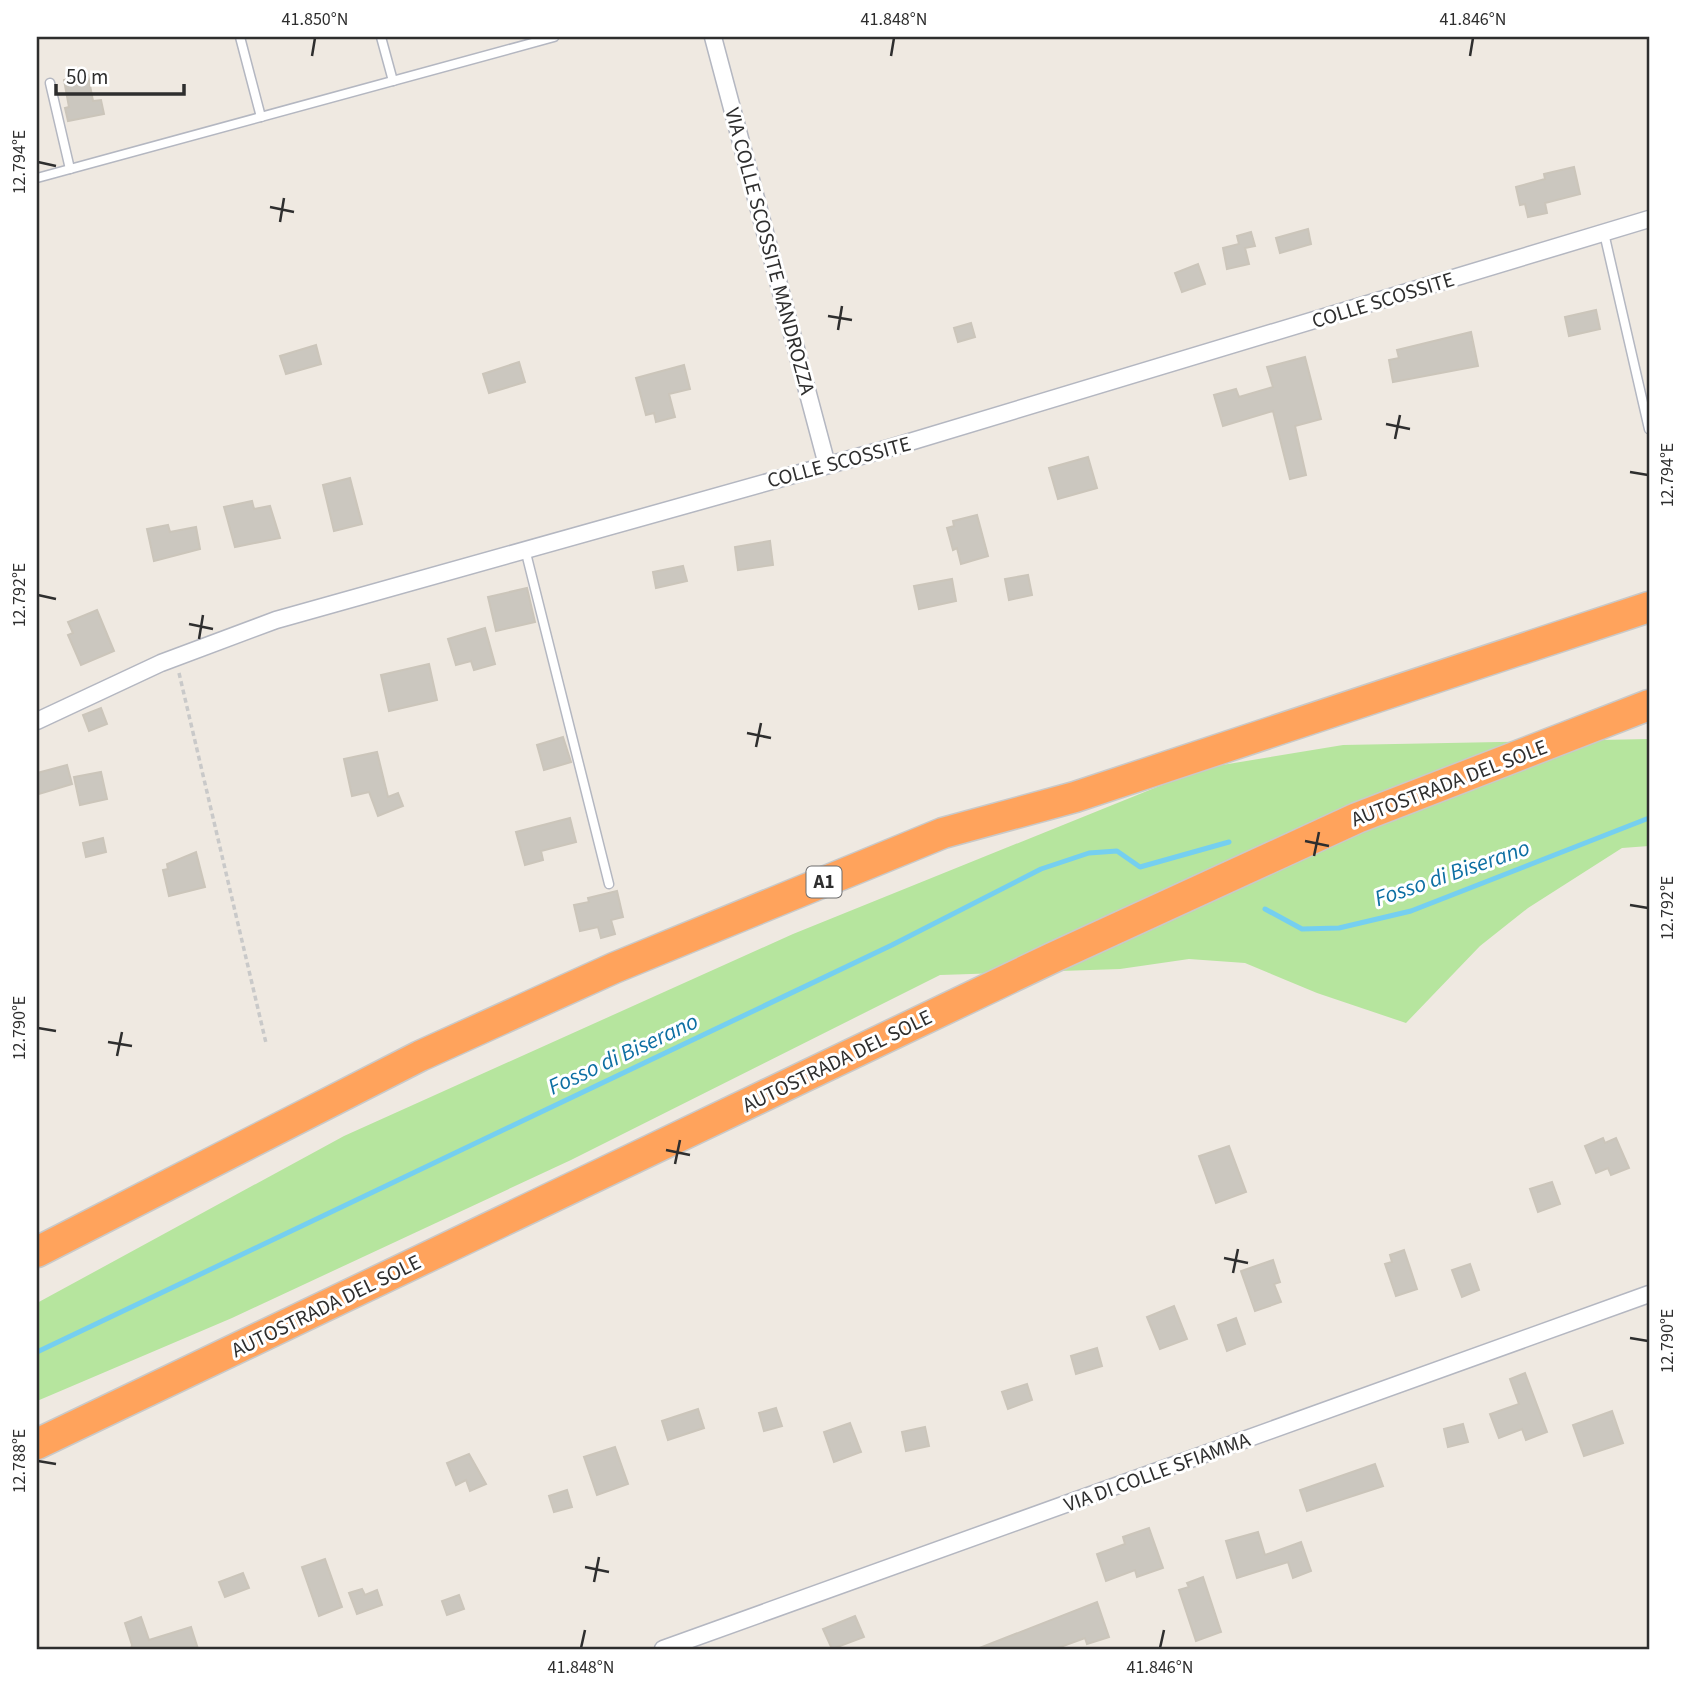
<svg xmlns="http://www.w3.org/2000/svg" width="1686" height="1686" font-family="'Source Sans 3',sans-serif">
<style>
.green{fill:#b6e59e}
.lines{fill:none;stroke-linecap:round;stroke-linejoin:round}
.stream{stroke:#75cff0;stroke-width:5}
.building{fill:#cbc7bf;stroke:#cbc5ba;stroke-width:2}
.service-casing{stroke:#b4b7c1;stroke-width:11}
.minor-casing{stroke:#b4b7c1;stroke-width:19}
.motorway-casing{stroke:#c9c9c9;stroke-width:33}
.path{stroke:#c9c9c9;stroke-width:3.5;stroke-dasharray:5 3.5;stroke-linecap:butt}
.service{stroke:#fff;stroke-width:8}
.minor{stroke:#fff;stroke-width:16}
.motorway{stroke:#ffa35c;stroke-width:30}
.ticks{fill:none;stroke:#2e2e2e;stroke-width:2.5}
.labels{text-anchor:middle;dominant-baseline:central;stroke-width:6;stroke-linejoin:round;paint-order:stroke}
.shield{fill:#fff;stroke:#6d6d6d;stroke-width:2}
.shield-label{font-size:19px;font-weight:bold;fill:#2e2e2e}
.street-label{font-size:21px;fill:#2e2e2e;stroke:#fff}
.water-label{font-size:23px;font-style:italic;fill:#0d6fa3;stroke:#fff}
.neatline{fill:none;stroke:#2e2e2e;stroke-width:2.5}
.ticks-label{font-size:18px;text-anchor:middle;fill:#2e2e2e}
</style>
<rect width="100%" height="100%" fill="#efe9e1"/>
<polygon class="green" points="1649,739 1649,846 1622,848 1528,908 1480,946 1406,1023 1317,993 1245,963 1189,959 1120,969 940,975 571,1160 232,1318 37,1401 37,1303 344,1136 793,934 1204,768 1343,745"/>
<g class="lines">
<g class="stream">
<polyline points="1265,909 1302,929 1339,928 1411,911 1649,818"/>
<polyline points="37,1352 892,945 1041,869 1089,853 1117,851 1140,867 1229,842"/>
</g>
</g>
<g class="building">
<polygon points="88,75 93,101 101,100 104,114 68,121 65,108 69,107 64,80"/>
<polygon points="1574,167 1580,194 1545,203 1547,213 1528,217 1525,204 1520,205 1516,187 1545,179 1544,174"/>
<polygon points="1308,229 1311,244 1280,253 1276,238"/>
<polygon points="1251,232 1255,246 1245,248 1249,264 1227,269 1223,248 1239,244 1237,236"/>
<polygon points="1198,264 1205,284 1182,292 1175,273"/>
<polygon points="1596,310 1600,329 1569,336 1565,317"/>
<polygon points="971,323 975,337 958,342 954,328"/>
<polygon points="1471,332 1478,366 1393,382 1389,360 1399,358 1397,350"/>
<polygon points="316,345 321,364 286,374 280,356"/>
<polygon points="1305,357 1321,419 1295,426 1306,475 1290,479 1273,411 1223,426 1214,395 1236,389 1239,397 1273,387 1267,367"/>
<polygon points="519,362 525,382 489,393 483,374"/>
<polygon points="684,365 690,389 669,394 675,417 656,422 654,413 646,415 636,378"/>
<polygon points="1088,457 1097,488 1058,499 1049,468"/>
<polygon points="350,478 362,524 334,531 323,485"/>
<polygon points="252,501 254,509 270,506 280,538 235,547 224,507"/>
<polygon points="977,515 988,556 961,564 957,548 953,550 947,528 954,526 953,521"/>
<polygon points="168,525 170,532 196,527 200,549 154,561 147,529"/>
<polygon points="770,541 773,565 738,570 735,547"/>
<polygon points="683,566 687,581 656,588 653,572"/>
<polygon points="1028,575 1032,595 1009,600 1005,579"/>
<polygon points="952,579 956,601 919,609 914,586"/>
<polygon points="527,588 535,622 496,631 488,597"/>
<polygon points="97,610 114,651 81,665 68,635 73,633 68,622"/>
<polygon points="485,628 495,664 474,670 471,661 456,665 448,639"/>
<polygon points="429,664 437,700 389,711 381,675"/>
<polygon points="101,708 107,724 89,731 83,715"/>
<polygon points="563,737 571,762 544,770 537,745"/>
<polygon points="377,752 388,797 398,793 403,806 378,816 369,792 352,796 344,759"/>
<polygon points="67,765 72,784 39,794 37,773"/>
<polygon points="101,772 107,799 80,805 74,777"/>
<polygon points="570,818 576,842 541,851 543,860 525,865 516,832"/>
<polygon points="103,838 106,852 86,857 83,843"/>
<polygon points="196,852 205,887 169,896 163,870 168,869 167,864"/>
<polygon points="617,891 623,917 611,920 615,934 601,938 598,927 580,931 574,905 589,902 588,898"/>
<polygon points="1603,1138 1605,1143 1616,1138 1629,1168 1611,1175 1608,1168 1596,1173 1585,1146"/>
<polygon points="1229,1146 1246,1192 1216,1203 1199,1156"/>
<polygon points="1552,1182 1560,1204 1538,1212 1530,1189"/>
<polygon points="1404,1250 1417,1289 1396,1296 1385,1264 1392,1262 1390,1255"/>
<polygon points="1273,1260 1280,1282 1274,1284 1281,1302 1255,1311 1241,1271"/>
<polygon points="1470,1264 1479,1290 1462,1297 1452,1270"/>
<polygon points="1174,1306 1187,1339 1160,1349 1147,1317"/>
<polygon points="1236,1318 1245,1344 1227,1351 1218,1325"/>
<polygon points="1097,1348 1102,1366 1076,1374 1071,1356"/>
<polygon points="1525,1373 1547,1432 1526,1440 1522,1429 1499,1438 1490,1414 1519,1404 1510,1379"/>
<polygon points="1027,1384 1032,1400 1008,1409 1002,1392"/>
<polygon points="776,1408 782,1426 764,1431 759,1413"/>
<polygon points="698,1409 704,1428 668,1440 662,1421"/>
<polygon points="1612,1411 1623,1443 1584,1456 1573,1425"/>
<polygon points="850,1423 861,1452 834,1462 824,1432"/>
<polygon points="1463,1424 1468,1442 1448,1447 1444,1429"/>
<polygon points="925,1427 929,1446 906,1451 902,1432"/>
<polygon points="615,1447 628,1484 597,1495 584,1457"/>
<polygon points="469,1454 486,1484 470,1491 466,1480 456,1485 447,1463"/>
<polygon points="1375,1464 1383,1486 1307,1511 1300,1490"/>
<polygon points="567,1490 572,1507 554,1512 549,1496"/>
<polygon points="1149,1528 1163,1568 1137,1577 1135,1570 1106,1581 1097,1554 1125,1544 1123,1537"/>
<polygon points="1258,1532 1265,1555 1301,1542 1311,1571 1293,1578 1288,1562 1237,1578 1226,1541"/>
<polygon points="325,1559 342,1607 319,1616 302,1567"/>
<polygon points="243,1573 249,1588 225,1597 219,1582"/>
<polygon points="1203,1577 1221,1632 1196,1641 1179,1590 1189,1587 1187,1583"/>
<polygon points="362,1589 365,1595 377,1590 382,1605 357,1614 349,1593"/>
<polygon points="459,1595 464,1609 447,1615 442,1601"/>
<polygon points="1097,1602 1109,1637 1087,1644 1085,1638 1055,1649 977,1649"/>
<polygon points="855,1616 864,1637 832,1649 823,1629"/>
<polygon points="141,1617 149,1640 191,1627 198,1649 131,1649 132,1645 125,1623"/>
</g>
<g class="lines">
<defs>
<g id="service">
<polyline points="240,37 261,117"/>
<polyline points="381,37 393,81"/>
<polyline points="50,83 70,169"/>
<polyline points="37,178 554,37"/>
<polyline points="1604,233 1649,429"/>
<polyline points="525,549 609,884"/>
</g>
<g id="minor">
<polyline points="713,37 827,465"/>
<polyline points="37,721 161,663 276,620 893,447 1649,219"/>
<polyline points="663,1649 1649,1294"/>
</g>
<g id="motorway">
<polyline points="37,1252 420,1056 614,968 943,833 1075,797 1649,607"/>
<polyline points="37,1444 1052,958 1357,818 1649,705"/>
</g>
</defs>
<use href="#service" class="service-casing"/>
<use href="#minor" class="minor-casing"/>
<use href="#motorway" class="motorway-casing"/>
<polyline class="path" points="179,673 266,1043"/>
<use href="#service" class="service"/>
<use href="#minor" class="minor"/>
<use href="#motorway" class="motorway"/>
</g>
<path class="ticks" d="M312 56 315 38M891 56 894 38M1470 56 1473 38M38 162 56 166M270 207 294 212M280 222 284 198M828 316 852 320M838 330 842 306M1386 424 1410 429M1395 439 1400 415M1630 472 1648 475M38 595 56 599M189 624 213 629M199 639 203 615M747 733 771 738M756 747 761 723M1305 841 1329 846M1314 856 1319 832M1630 905 1648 908M38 1028 56 1031M108 1042 132 1046M117 1056 122 1032M666 1150 690 1155M675 1164 680 1140M1224 1258 1248 1263M1233 1273 1238 1249M1630 1338 1648 1341M38 1461 56 1464M585 1567 609 1572M594 1582 599 1557M581 1648 585 1630M1160 1648 1164 1630"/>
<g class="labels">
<rect class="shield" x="806.5" y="866.5" width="35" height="31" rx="5"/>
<g class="shield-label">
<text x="824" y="882">A1</text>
</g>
<g class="street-label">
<text transform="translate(770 251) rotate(75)">VIA COLLE SCOSSITE MANDROZZA</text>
<text transform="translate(1383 300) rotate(-17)">COLLE SCOSSITE</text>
<text transform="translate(839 462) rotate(-15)">COLLE SCOSSITE</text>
<text transform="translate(1449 783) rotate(-21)">AUTOSTRADA DEL SOLE</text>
<text transform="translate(837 1061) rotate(-26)">AUTOSTRADA DEL SOLE</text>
<text transform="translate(326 1306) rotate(-26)">AUTOSTRADA DEL SOLE</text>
<text transform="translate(1157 1472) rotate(-20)">VIA DI COLLE SFIAMMA</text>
</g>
<g class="water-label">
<text transform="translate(1452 873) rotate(-19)">Fosso di Biserano</text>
<text transform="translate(623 1054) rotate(-25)">Fosso di Biserano</text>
</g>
</g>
<rect width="1686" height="1686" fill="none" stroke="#ffffff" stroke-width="77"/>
<path d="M56 84v10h128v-10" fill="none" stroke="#2e2e2e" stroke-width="3.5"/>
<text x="66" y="84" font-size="21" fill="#2e2e2e" stroke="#ffffff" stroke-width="5" paint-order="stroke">50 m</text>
<rect x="38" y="38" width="1610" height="1610" class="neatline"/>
<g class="ticks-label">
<text x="315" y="25">41.850°N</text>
<text x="894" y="25">41.848°N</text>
<text x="1473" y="25">41.846°N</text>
<text transform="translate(19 162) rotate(-90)" y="6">12.794°E</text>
<text transform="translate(1667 475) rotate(-90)" y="6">12.794°E</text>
<text transform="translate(19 595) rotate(-90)" y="6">12.792°E</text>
<text transform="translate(1667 908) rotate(-90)" y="6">12.792°E</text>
<text transform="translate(19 1028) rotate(-90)" y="6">12.790°E</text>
<text transform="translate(1667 1341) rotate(-90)" y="6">12.790°E</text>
<text transform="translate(19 1461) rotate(-90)" y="6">12.788°E</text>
<text x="581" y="1673">41.848°N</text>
<text x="1160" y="1673">41.846°N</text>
</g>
</svg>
